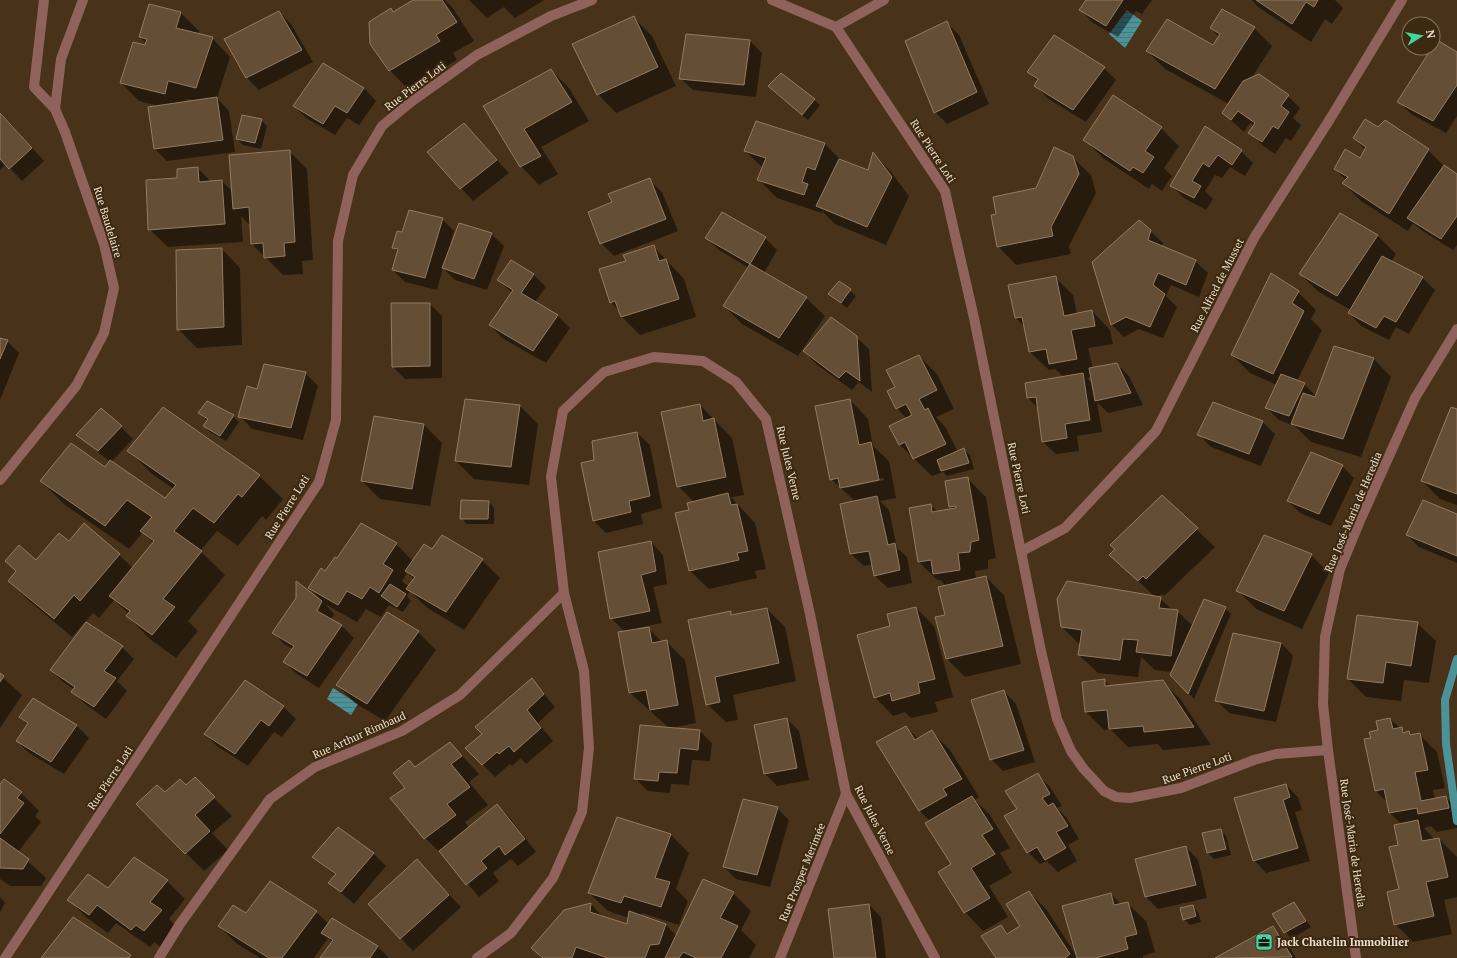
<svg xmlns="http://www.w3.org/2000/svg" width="1457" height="958" font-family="'PT Serif',serif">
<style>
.water{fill:url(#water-rules)}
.shadow{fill:#0007;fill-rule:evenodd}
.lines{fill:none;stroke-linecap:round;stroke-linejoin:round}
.stream{stroke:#4b9399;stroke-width:8}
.building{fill:#644e35;stroke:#947b61}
.minor{stroke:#8f635b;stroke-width:10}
.tertiary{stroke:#8f635b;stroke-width:10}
.labels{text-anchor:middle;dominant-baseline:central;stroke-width:4;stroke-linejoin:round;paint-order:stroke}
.street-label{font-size:11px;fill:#ecdfd0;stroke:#3d2910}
.poi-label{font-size:11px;font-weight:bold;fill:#ecdfd0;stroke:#3d2910;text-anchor:start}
</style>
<defs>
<pattern id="water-rules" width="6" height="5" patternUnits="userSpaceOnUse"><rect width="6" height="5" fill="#4b9399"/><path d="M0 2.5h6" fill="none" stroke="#4a7779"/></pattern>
</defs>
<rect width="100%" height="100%" fill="#48331a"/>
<g class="water">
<polygon points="1127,10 1142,21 1125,48 1109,34"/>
<polygon points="333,688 358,704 351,715 327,699"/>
</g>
<g class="shadow">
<polygon points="415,0 445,0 452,7 474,41 453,53 457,60 408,89 390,71 393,13"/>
<polygon points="469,0 544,0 515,18 504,7 487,18"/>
<polygon points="1087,0 1152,0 1142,14 1136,11 1118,37 1093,23 1081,10"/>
<polygon points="1252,0 1335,0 1343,8 1332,24 1325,19 1311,42 1258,7"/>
<polygon points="279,12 291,24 313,62 259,90 247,78 226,39"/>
<path d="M181 13 199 31 198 34 212 38 230 57 217 98 229 111 235 152 167 161 154 148 159 106 139 101 121 83 145 46 146 43 140 37ZM187 99 196 101 185 103Z"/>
<polygon points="634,18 652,36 676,86 616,113 598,94"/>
<polygon points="947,23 959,35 989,104 947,124 935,112"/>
<polygon points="1211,28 1254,28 1272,46 1251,79 1288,96 1300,108 1293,118 1301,125 1291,141 1286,138 1275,154 1262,145 1250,133 1255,126 1250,123 1244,132 1223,113 1229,104 1165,69 1147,51 1213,46 1219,37"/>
<polygon points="750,41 762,53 756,97 693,90 680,78"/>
<polygon points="1457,53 1457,116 1446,133 1411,114 1398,101"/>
<polygon points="323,64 364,88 376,101 359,125 347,118 335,135 306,118 294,106"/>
<polygon points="1104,68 1116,80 1086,122 1047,98 1035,85 1038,82 1028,72"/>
<polygon points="551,70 569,88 589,121 541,147 558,174 539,185 521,166 484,107"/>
<polygon points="776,92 814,100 820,105 808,120"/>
<polygon points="0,112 44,161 22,181 6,164 0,170"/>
<polygon points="261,120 267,126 261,149 243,145 237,139"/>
<polygon points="757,122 825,144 842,161 868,171 874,154 891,172 909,196 886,245 835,224 822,211 822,213 777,198 759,180 763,168 745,151"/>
<polygon points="464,124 509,173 473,201 428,152"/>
<polygon points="1205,127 1241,151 1253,163 1245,176 1230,167 1222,178 1215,175 1205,191 1213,199 1206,210 1184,198 1172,186"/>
<polygon points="1161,128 1179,146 1164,168 1172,176 1162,191 1152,184 1149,189 1103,158 1085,140"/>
<polygon points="1378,128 1428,150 1447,169 1457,175 1457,245 1453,250 1421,230 1413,223 1408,231 1361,201 1343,183 1346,180 1335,169 1360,159 1366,150 1354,138"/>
<polygon points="289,151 307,169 313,260 302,261 303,274 283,275 252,244 251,226 241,216 243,242 168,247 149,229 178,179 198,168 211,182 222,181 233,192"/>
<polygon points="1072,157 1091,175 1096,193 1069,246 1071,254 1016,265 998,246 997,215 1037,189"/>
<polygon points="649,180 662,192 678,231 614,256 601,243 613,203"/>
<polygon points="1341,215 1378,236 1396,254 1391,262 1423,278 1435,290 1409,334 1396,327 1389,340 1361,326 1349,313 1351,310 1319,292 1300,274"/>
<polygon points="442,219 454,231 450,245 491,234 504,246 487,290 455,280 443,268 437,290 405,282 393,270 398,252 394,248 403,233"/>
<polygon points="1150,231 1163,243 1162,247 1195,261 1208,273 1199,297 1171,285 1166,296 1177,307 1163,338 1139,329 1124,337 1112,325"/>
<polygon points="707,238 765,238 777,250 764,273 806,298 825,316 798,356 742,324 724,306 749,268 719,250"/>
<polygon points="654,247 684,279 696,317 640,335 622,317 619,311 611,302 627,262"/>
<polygon points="222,249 240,268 242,345 197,348 178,329 177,251"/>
<polygon points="534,275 546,287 535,302 558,316 570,328 546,363 502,338 490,325 512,293 498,280"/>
<path d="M1055 277 1073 295 1077 314 1092 311 1110 330 1113 344 1088 348 1093 369 1117 364 1129 376 1143 405 1108 413 1097 402 1102 432 1077 436 1079 451 1056 454 1043 442 1038 408 1028 398 1026 383 1064 377 1055 369 1049 370 1030 352 1025 327 1016 318ZM1092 377 1093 385 1087 378Z"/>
<polygon points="839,282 856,296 847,308 829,294"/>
<polygon points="1298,292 1316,310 1311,319 1322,330 1297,381 1304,384 1316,396 1373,358 1391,377 1361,457 1311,442 1295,426 1279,420 1266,407 1277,385 1250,373 1232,355"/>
<polygon points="392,304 430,304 442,316 442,378 405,379 393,367"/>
<polygon points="856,337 869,349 872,392 859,382 852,390 816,364 804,351"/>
<polygon points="0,339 7,341 19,353 0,400"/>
<polygon points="919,356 937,374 954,409 936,417 946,428 958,452 964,449 970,455 974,469 947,476 943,472 932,476 899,444 907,419 897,408 896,388"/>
<polygon points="305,373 318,386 303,440 252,429 240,416 258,390"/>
<path d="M850 400 868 419 873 446 889 461 896 498 880 501 889 510 897 548 907 557 912 583 888 588 875 576 873 564 864 566 851 554 856 502 831 479ZM883 478 884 480 846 488V486Z"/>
<polygon points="1213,403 1263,422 1275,434 1261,466 1211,447 1199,435"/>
<polygon points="700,405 732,438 744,495 731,497 755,523 766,569 755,571 757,578 709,589 690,571 690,511 694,502 678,486"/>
<polygon points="520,406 538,424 529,485 474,479 456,461"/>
<polygon points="1457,410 1457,505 1440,499 1422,481"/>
<polygon points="199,413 233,416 239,422 226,441 210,432 204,426 208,421"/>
<polygon points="424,425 442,443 430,506 380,499 362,481"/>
<polygon points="121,427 133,439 111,462 165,500 174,489 152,474 129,451 259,476 283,499 266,520 262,516 238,546 217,531 200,551 225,575 188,621 198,631 176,658 151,640 127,616 129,614 114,600 99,618 93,613 72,637 27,599 9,581 69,543 119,555 133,568 153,543 143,532 129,549 65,505 41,481 105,468 110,462 78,435"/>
<polygon points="637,433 650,445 662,508 641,514 643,524 606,533 593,520 595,460 593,442"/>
<polygon points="1342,466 1354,478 1331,526 1300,513 1288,501"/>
<polygon points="968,479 986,497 996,558 988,560 988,569 975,571 976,579 986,577 1004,595 1021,664 965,677 947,659 937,617 946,616 946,586 940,580 937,580 919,562 911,509 930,505 938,512 954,510 950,506"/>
<polygon points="1162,497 1215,547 1164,596 1162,594 1158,597 1174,611 1177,611 1193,626 1225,608 1231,614 1194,699 1171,675 1172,672 1155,670 1141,657 1138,677 1098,673 1079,655 1081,646 1062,627 1155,597 1111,555"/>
<polygon points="489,502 494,508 494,524 467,524 461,518"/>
<polygon points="1457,515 1457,563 1419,547 1407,535"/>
<polygon points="651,542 663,555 667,584 653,587 662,623 637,628 637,630 648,628 662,642 666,641 685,660 696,723 671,728 700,731 712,743 710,761 692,760 689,785 671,784 670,793 648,791 635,778 669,728 630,693 619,633 625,632 611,618"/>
<path d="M396 544 413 561 433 550 482 560 500 578 464 630 426 607 410 591 407 596 411 601 403 612 389 605 381 617 366 609 357 622 325 604 334 614 331 620 342 626 354 638 319 688 297 674 284 662 293 649 285 645 273 632 297 598V583L323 603 310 588 338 560ZM407 573 414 579 409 587 402 581Z"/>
<polygon points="1311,555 1329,573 1302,629 1256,609 1238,591"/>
<polygon points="916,608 934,626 953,697 935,702 938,712 911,718 905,712 893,716 875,697 892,627"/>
<polygon points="767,609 785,627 796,681 733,695 738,720 726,722 707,704 730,612 734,616"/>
<polygon points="1417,623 1436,641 1429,683 1404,680 1401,701 1366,697 1348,679"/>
<polygon points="418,632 436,650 385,721 355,703 337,685"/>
<polygon points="1281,643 1293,656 1276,722 1229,713 1216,700"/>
<polygon points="122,647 134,659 117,681 127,691 106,719 85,704 73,692 75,690 63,682 51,670"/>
<polygon points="0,675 22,695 0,728"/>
<polygon points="532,680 555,707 538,723 553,741 526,764 521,758 512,766 510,764 495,777 467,748 483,734"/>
<polygon points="1104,680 1110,686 1162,681 1181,700 1211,745 1163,750 1158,744 1128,747 1110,729 1104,730 1086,712"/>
<polygon points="245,681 284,707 296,719 282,737 274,732 248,766 217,746 205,734"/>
<polygon points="1004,691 1016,704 1035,762 1003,771 991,759"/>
<polygon points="33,699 77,726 89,738 64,774 29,753 17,741 28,725 20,717"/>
<polygon points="787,719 799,731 809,780 777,786 765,774"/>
<polygon points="1390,719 1406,733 1409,732 1412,736 1419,734 1437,752 1445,788 1433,790 1435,799 1446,797 1457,809 1457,828 1437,832 1431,826 1424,828 1435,840 1439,839 1457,857 1457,897 1444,900 1452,934 1413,942 1395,924 1400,890 1400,846 1402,825 1390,813 1388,803 1376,791 1372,739"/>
<polygon points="906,727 918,739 932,732 950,750 979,797 975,800 990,815 1010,848 1000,853 1012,873 989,886 1008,917 983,931 965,912 953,864 930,821 919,810"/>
<polygon points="450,743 479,774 469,782 488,805 465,822 469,828 497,805 510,818 536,852 518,866 511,859 493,873 499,881 479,897 444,856 425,838 406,788 415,768"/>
<polygon points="1038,775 1050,787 1062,806 1057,808 1066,817 1079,839 1068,845 1077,861 1058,872 1047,861 1040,864 1028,852 1018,809"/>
<polygon points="195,779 232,816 212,833 228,850 204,871 137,804 186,786"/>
<polygon points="0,785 21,793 39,811 35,816 41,822 18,852 46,878 41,886 10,886 0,879"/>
<polygon points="1286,785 1298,797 1302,810 1295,812 1310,861 1266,873 1254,860"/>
<polygon points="777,808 789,820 770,887 736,879 724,867"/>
<polygon points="618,818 671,835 689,853 676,889 688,901 679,925 642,913 641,917 666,925 677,936 733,893 751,911 741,930 756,945 749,958 542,958 533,948 591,904 604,918 628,925 629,918 608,911 589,893"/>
<polygon points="339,828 374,854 386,866 354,904 330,883 336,876 314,857"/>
<polygon points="1220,830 1226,836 1231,855 1214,859 1208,853 1203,834"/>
<polygon points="1186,847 1198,860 1207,898 1158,909 1146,897 1136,859"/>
<polygon points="417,861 461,907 413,951 369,904"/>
<polygon points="167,881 185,899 169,919 179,929 163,949 154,942 150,947 116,923 108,933 87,918 68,899 108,890"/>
<polygon points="1029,892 1047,910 1077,957 1111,894 1121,904 1127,903 1146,921 1155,952 1143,956 1143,958 997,958 1001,926 1009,934 1021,927"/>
<polygon points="0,897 5,903 0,912"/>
<polygon points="1294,903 1311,927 1291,939 1274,915"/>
<polygon points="869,905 881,917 886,958 835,958"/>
<polygon points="1192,906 1198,912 1201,922 1190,925 1184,919"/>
<polygon points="316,912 329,924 332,919 378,947 389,958 321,958 332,942 328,938 314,958 260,958 237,944 219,926 246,915"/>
<polygon points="1272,928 1285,940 1296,958 1217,958"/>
</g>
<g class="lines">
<polyline class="stream" points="1457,659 1445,700 1446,744 1457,821"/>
</g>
<g class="building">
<polygon points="413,0 442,0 457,22 436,35 440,41 389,71 370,44 369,22 391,8 393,12"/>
<polygon points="1086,0 1123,0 1106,26 1079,10"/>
<polygon points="1256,0 1318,0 1314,7 1306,2 1292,24"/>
<polygon points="149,4 181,12 176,28 213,37 196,88 168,81 165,94 120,83 133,42 145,45 147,39 139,37"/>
<polygon points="1222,9 1255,27 1215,89 1146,51 1167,19 1213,45 1220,34 1210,28"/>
<polygon points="279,11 302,50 246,78 224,39"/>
<polygon points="634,16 658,67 597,95 572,44"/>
<polygon points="947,21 977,92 934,113 905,41"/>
<polygon points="686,34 750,40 744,85 679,79"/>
<polygon points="1054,35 1105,67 1073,110 1034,86 1038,79 1027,72"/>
<polygon points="1437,40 1457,52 1457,85 1433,121 1397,102"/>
<polygon points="323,63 364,88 347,113 335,106 323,124 293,106"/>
<polygon points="551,69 572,102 524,129 541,156 520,167 483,106"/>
<polygon points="781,73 815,99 802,115 768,86"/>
<polygon points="1259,74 1289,95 1281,106 1289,112 1278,129 1273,126 1262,142 1248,133 1255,123 1238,111 1231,120 1222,113 1243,81"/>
<polygon points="1113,95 1162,127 1145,151 1154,157 1143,173 1133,167 1130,171 1083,140"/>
<polygon points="217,97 223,140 154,149 148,107"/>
<polygon points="0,113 32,148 9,169 0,159"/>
<polygon points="242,115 262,119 255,143 236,139"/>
<polygon points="1365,119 1378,127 1385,120 1429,149 1389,214 1342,183 1348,177 1334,169 1345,149 1360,158 1366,147 1353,138"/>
<polygon points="756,121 825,143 815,170 807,167 802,182 808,184 804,195 757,180 766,158 744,151"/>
<polygon points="464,123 497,160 460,189 427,152"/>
<polygon points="1205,126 1242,150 1232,165 1218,155 1209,167 1203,163 1192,181 1201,186 1194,198 1170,186"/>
<polygon points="1054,147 1073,156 1079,174 1051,227 1053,236 997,247 991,215 996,214 993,197 1036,188"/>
<polygon points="290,150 295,242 284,243 285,256 264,258 263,243 251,244 249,207 233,209 229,155"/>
<polygon points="873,152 892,177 867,227 816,206 839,159 868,170"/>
<polygon points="1444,165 1457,174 1457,216 1441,239 1407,218"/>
<polygon points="198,167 199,182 222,180 225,224 148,230 146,180 177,178 177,169"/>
<polygon points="650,178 666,219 600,244 588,212 612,202 608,194"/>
<polygon points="409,210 443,218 425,278 392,270 398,249 392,248 397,231 402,232"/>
<polygon points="722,212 766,237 750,264 705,238"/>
<polygon points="1340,213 1378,235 1337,296 1299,274"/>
<polygon points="1139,220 1151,230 1148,240 1196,260 1186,285 1158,273 1153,285 1165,294 1150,327 1126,317 1111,325 1092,262"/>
<polygon points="459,223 492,233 474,279 442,268"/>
<polygon points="654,245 659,261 666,259 679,299 621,317 615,301 610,303 599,269 626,261 623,255"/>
<polygon points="222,248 224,327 177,330 176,250"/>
<polygon points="1382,256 1423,277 1396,322 1384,316 1376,328 1348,313"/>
<polygon points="511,260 534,274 521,293 558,315 533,351 489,325 513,290 497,280"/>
<polygon points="750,264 807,297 779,338 723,306"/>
<polygon points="1271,273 1299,291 1292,303 1304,311 1273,374 1231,355"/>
<polygon points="1056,276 1064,316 1092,310 1095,326 1071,330 1077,359 1049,364 1046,349 1029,352 1022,317 1015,318 1008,285"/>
<polygon points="839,281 851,289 841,303 828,294"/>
<polygon points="391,303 430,303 430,366 392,367"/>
<polygon points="831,317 857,336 860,381 846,371 839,378 803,351"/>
<polygon points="0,338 8,340 0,359"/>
<polygon points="1334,346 1374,358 1343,439 1291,424 1303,393 1315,397"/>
<polygon points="919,355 937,390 919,399 925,410 928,408 946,444 913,459 905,442 899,445 889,426 912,415 906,404 896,409 887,391 895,387 886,370"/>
<polygon points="1117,363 1131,393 1095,401 1089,368"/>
<polygon points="264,364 306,372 291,428 238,417 247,386 257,389"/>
<polygon points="1083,373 1090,420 1065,424 1067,438 1042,442 1036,397 1027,398 1025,383"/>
<polygon points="1281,374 1305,383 1289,416 1265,408"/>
<polygon points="465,399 520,405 511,467 455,461"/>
<polygon points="850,399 859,445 871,442 879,480 840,488 838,478 830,480 815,406"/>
<polygon points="207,401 234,415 220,436 203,426 208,419 198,413"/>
<polygon points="1213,402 1263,421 1249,454 1197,435"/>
<polygon points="700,404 703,421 714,418 726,477 677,487 661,412"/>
<polygon points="163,407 260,475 242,497 238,494 214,523 193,508 174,531 202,551 163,599 175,607 152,635 126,616 130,611 109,596 154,541 140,531 152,517 127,500 105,526 40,481 71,443 105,467 110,460 165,498 176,485 127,451"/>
<polygon points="1451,407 1457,409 1457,494 1421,481"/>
<polygon points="101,408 122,426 98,451 76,435"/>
<polygon points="374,416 424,424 412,489 361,481"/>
<polygon points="637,432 650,496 629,501 631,512 593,521 581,463 594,460 592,441"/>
<polygon points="964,448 969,463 941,471 937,460"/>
<polygon points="1311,452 1343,465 1319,514 1287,501"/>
<polygon points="968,477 979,540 971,542 970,552 958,553 960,570 933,574 931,560 918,562 909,508 931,504 932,512 956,508 956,506 949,507 945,481"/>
<polygon points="728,493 731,505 737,504 748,551 737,553 739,560 689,571 675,513 689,510 687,503"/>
<polygon points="1162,495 1198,528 1146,579 1143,576 1138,581 1109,555 1115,549 1110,545"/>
<polygon points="877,496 888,545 895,543 900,570 874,576 869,551 850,554 840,504"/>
<polygon points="461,500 489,501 488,519 460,519"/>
<polygon points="1423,500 1457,514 1457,556 1406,535"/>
<polygon points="84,523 120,554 80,601 74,595 54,619 8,581 16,571 5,561 19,545 36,560 59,533 69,541"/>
<polygon points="361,523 397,543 383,564 393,570 379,593 370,587 362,599 347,591 338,605 308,588 321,568 325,571 335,557 337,558"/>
<polygon points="442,535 483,559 446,612 406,589 415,577 405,571 424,544 432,549"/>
<polygon points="1264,535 1312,554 1284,611 1236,591"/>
<polygon points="651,541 656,571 641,575 650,611 610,619 598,552"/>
<polygon points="986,576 1003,646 946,659 935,617 945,615 938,587"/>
<polygon points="296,581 322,601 317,611 342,625 307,676 283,662 294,646 272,633 296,598"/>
<polygon points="1067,581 1161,597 1159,608 1178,610 1171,656 1136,652 1138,640 1123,639 1120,660 1078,655 1082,630 1061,627 1057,599"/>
<polygon points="390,584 406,594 397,607 381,596"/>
<polygon points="1204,599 1226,607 1188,694 1170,675"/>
<polygon points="916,607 935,679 918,683 920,693 892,701 890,693 874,698 857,635 890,626 887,614"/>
<polygon points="767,608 779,663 715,677 720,702 706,705 688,620 731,611 731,615"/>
<polygon points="387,612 419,631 367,704 336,685"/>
<polygon points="1357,615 1418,622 1411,666 1386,662 1383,683 1347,679"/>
<polygon points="86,622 123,646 104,671 116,678 94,707 71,692 75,687 50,670"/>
<polygon points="649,627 652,643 667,640 678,705 650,710 646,690 629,693 618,632"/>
<polygon points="1233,633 1281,643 1264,711 1215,701"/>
<polygon points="0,673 4,676 0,682"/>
<polygon points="532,678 544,694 527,710 541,728 514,752 509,746 499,754 497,752 482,765 465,748 482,734 475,727"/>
<polygon points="1105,679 1105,686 1163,680 1194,727 1144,732 1143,726 1109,729 1107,710 1085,712 1082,682"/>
<polygon points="245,680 284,706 269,726 261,720 235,754 204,734"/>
<polygon points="1004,690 1024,750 990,760 971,700"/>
<polygon points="33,698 77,725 51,762 16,741 28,723 19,717"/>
<polygon points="787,718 797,768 764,774 754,725"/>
<polygon points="1390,718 1393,729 1402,727 1403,733 1409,731 1410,735 1420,733 1428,770 1415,772 1421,801 1446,796 1449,808 1418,814 1417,808 1389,813 1384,789 1375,791 1364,739 1371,738 1369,732 1378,730 1376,721"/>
<polygon points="640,725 700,730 698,750 680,748 677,773 659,772 658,781 634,779"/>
<polygon points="906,726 915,740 932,730 962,779 943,789 947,795 919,811 876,742"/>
<polygon points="450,742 462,756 451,764 470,787 447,804 456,815 424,839 390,798 405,788 393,773 409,760 415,767"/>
<polygon points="1038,773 1050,794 1042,798 1048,806 1053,803 1068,826 1056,832 1066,848 1045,860 1037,847 1027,853 1004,816 1017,809 1005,791"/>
<polygon points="195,777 215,797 195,815 210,831 185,854 136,804 157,785 165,792 180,779 186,785"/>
<polygon points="4,779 22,792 17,798 24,803 0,834 0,784"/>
<polygon points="1286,784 1290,797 1283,800 1298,848 1253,861 1234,798"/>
<polygon points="972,796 993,829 982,835 995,854 971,868 990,898 964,913 938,872 951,864 925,823"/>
<polygon points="743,799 778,807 757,875 723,867"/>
<polygon points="497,804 525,839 505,855 499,846 481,861 487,868 466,885 439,851"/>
<polygon points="617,817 671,834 655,878 670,882 661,907 624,896 621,903 588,893"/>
<polygon points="1418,820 1422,841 1439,838 1448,877 1426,882 1434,916 1394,925 1387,892 1399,889 1389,847 1398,845 1394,825"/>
<polygon points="338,827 374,853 341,892 328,883 336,874 312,857"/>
<polygon points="1221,829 1226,849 1207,853 1202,833"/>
<polygon points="0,838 29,859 23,869 0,868"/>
<polygon points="1186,846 1196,885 1145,897 1135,859"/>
<polygon points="134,857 168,880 150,902 162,910 144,931 136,925 131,930 97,905 89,915 67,900 88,874 108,888"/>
<polygon points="417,859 449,895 400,939 368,904"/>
<polygon points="703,879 734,892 720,918 738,926 721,958 696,958 683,952 679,958 665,958"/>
<polygon points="270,881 317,911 282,958 269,958 218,926 233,905 246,913"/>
<polygon points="1029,891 1070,954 1065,958 996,958 981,936 1001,925 1007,934 1020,926 1006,904"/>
<polygon points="1111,893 1114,905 1128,902 1137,934 1125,937 1128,949 1096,958 1077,958 1062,906"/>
<polygon points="1294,902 1306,921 1284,933 1272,914"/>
<polygon points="591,903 590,912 627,924 629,911 666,924 659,944 650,945 645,958 608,958 576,947 572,958 543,958 531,948 564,910"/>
<polygon points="869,904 876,958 834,958 828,909"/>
<polygon points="1193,905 1196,916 1183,920 1180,908"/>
<polygon points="73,917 131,955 129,958 41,958"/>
<polygon points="332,918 378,946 370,958 320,958 333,940 321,933"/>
<polygon points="1273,926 1292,957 1215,958"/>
</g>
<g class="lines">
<g class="minor">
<polyline points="44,0 34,87 55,109"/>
<polyline points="772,0 836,27 945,191 974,318 1041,651 1057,719 1071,751 1083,768 1104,791 1116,797 1130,798 1181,788 1254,760 1276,754 1328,750"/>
<polyline points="836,27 884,0"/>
<polyline points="0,480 76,386 104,333 114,288 104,244 65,132 55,109 61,59 83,0"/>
<polyline points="1022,551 1065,528 1156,431 1254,238 1330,119 1402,0"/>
<polyline points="5,958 319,482 336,420 338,241 353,175 382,126 411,102 477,55 551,16 592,0"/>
<polyline points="159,958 180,924 270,799 315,767 402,731 460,695 564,593"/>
<polyline points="477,958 511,933 553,878 582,812 589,748 584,671 564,593 551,477 563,411 604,372 654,357 703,361 736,382 766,419 810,614 846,794 935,958"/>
<polyline points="780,958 846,794"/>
</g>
<polyline class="tertiary" points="1356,958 1328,750 1323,704 1325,637 1340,569 1359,523 1415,398 1457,329"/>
</g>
<defs>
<symbol id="office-square" viewBox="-11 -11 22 22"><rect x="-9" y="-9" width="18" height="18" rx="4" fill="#43d4a0" stroke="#3d2910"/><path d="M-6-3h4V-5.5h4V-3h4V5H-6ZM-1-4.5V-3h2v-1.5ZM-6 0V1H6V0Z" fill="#111"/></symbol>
</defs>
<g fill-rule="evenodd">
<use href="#office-square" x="1254" y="932" width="20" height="20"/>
</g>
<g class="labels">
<g class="street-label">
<text transform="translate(415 86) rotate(-37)">Rue Pierre Loti</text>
<text transform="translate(933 151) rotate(57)">Rue Pierre Loti</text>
<text transform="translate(108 222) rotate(73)">Rue Baudelaire</text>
<text transform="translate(1217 285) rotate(-63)">Rue Alfred de Musset</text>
<text transform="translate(789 463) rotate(77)">Rue Jules Verne</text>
<text transform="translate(1019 478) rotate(78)">Rue Pierre Loti</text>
<text transform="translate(287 507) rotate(-58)">Rue Pierre Loti</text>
<text transform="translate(1353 512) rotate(-67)">Rue José-Maria de Heredia</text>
<text transform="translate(359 735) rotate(-24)">Rue Arthur Rimbaud</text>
<text transform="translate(1197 768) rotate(-20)">Rue Pierre Loti</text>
<text transform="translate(110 778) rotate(-57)">Rue Pierre Loti</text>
<text transform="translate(875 820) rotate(63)">Rue Jules Verne</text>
<text transform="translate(1353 843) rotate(82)">Rue José-Maria de Heredia</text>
<text transform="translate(802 872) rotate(-68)">Rue Prosper Merimée</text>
</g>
<g class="poi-label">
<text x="1277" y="942">Jack Chatelin Immobilier</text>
</g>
</g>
<g transform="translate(1421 36) rotate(79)"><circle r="19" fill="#3d2910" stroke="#83725d"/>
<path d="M0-3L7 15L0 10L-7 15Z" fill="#43d4a0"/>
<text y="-6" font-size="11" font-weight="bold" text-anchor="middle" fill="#ecdfd0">N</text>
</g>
</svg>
